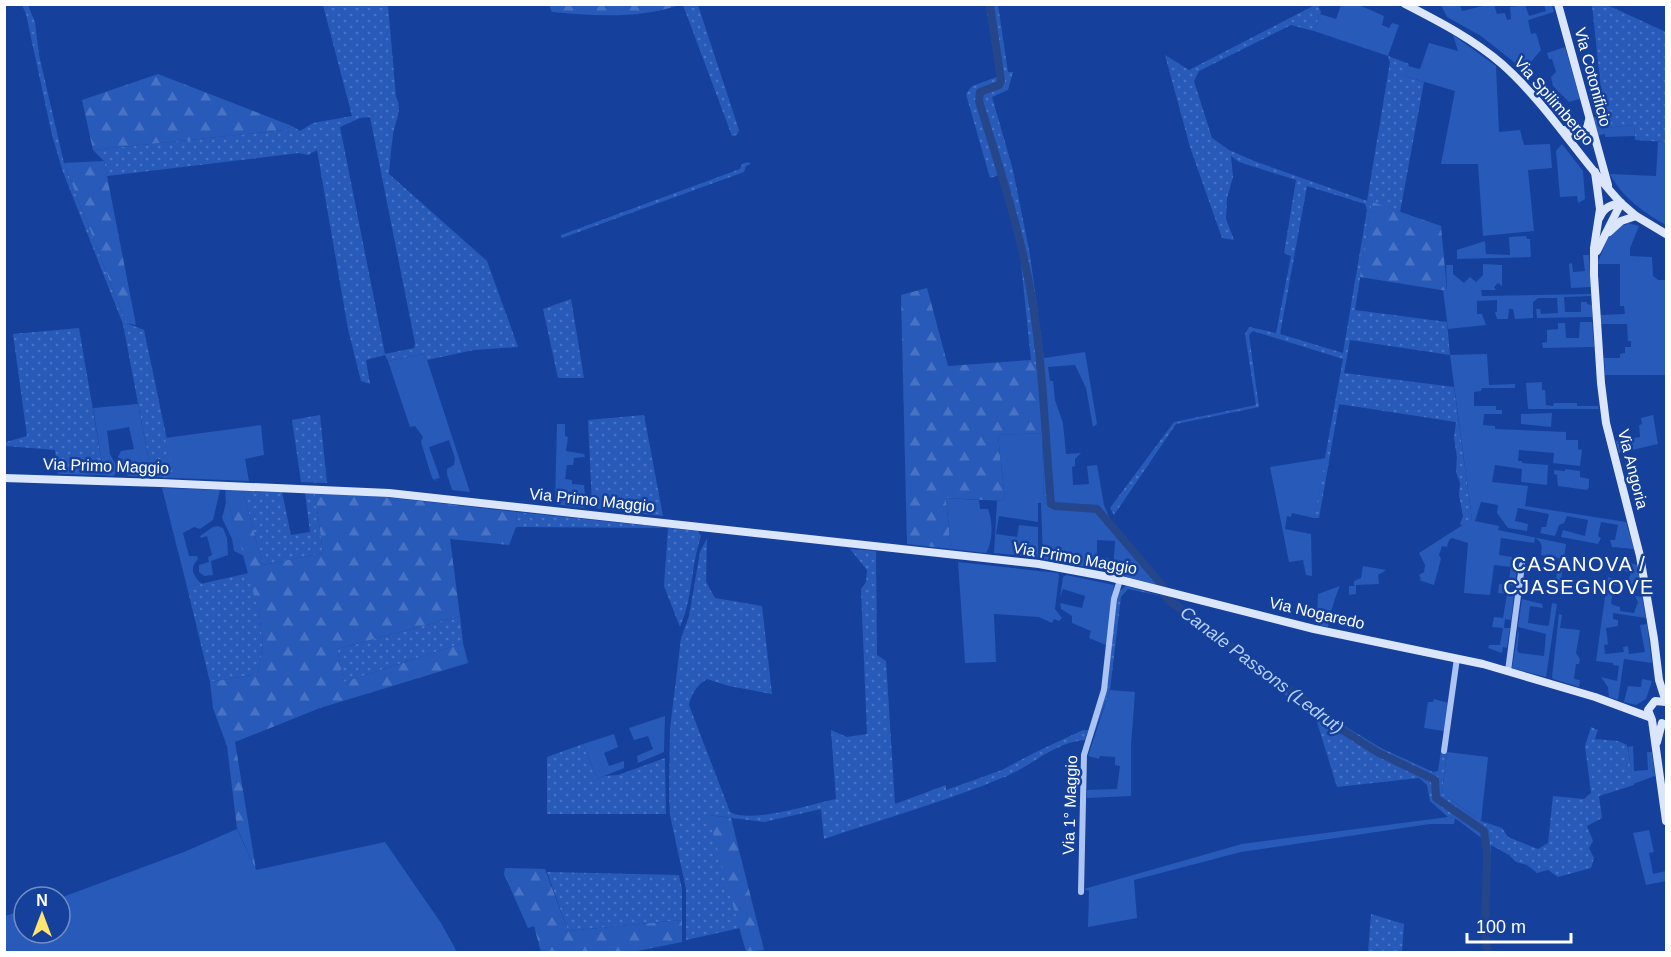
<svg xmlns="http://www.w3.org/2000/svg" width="1671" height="957" font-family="Helvetica,sans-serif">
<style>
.grass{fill:url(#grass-dots);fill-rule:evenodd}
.forest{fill:url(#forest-firs)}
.green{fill:#285aba}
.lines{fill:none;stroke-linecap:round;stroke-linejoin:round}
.canal{stroke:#25468b;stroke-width:8}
.street{stroke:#acc4f3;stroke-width:6}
.secondary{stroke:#dbe6fd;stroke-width:8}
.labels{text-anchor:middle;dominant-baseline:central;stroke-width:5;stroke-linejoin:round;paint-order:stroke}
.street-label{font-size:16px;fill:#fff;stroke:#15419c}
.water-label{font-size:18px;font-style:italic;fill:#b8cff9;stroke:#15419c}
.quarter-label{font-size:20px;letter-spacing:1.5px;fill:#fff;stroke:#15419c}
</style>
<defs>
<pattern id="grass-dots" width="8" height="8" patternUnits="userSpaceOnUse" patternTransform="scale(1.5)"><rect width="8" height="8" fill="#285aba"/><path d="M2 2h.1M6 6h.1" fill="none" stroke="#4873c4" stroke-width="1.8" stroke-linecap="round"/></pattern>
<pattern id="forest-firs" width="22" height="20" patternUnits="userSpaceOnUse" patternTransform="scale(1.5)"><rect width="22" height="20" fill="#285aba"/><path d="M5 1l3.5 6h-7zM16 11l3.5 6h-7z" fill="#4873c4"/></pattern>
</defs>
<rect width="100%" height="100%" fill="#15419c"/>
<g class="grass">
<polygon points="22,5 28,5 35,22 39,55 64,163 126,323 144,330 175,478 152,477 123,324 63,172 52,135 26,14"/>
<path d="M323 5H388L396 97C403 110 395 121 393 135 391 148 390 161 389 174L487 261 518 347 474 350 427 360 423 354 388 361 385 355 366 360 370 384 361 381 348 329 317 150 308 155 299 153 107 176 104 161 93 150 284 130 292 126 300 131 313 123 352 116ZM370 117 415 343 414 348 385 354 340 127 360 118Z"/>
<polygon points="683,5 698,5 739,130 737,135 732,136"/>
<polygon points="986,5 998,5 1008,72 1013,72 1008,90 992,97 1013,170 1030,255 1044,358 1042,365 1035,365 1031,360 1021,263 1024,252 1018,249 1015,229 999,175 990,178 966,94 972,86 997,77"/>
<path d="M1315 5H1318L1321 12 1314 31 1291 25 1199 71 1194 81 1212 138 1229 150 1254 161 1367 201 1390 62 1388 56 1409 64 1405 76 1424 82 1400 212 1372 203 1355 310 1447 322 1450 355 1350 340 1344 373 1454 387 1472 519 1464 525 1460 524 1463 516 1459 495 1460 483 1456 472 1457 457 1454 438 1456 422 1339 404 1319 518H1314L1343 359 1253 331 1249 335 1259 407 1176 424 1114 515 1110 508 1174 422 1256 405 1245 334 1249 327 1276 333 1291 256 1284 253 1296 180 1239 162 1231 156 1233 177 1227 198 1226 219 1234 240 1222 238 1190 147 1165 55 1189 70ZM1307 186 1365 204 1367 210 1343 353 1280 334Z"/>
<polygon points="1592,5 1607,5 1666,32 1666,142 1635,140 1634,125 1605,128"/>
<polygon points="748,162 751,164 746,166 744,172 562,238 561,235 740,169 742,164"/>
<polygon points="571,299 584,378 558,378 543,309"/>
<polygon points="79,328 104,475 58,474 55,450 6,446 6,442 27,436 13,334"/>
<polygon points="320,415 327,483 301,482 292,420"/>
<polygon points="644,415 663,516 594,508 592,505 588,420"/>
<polygon points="1048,433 1054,503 1104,505 1109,517 1164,583 1165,587 1160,586 1095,511 1059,509 1044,503 1042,434"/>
<polygon points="243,491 282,492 291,535 310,532 305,493 315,493 323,553 263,565"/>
<path d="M517 512 698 531 701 536C691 565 693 598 680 627L664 586 668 528 516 527Z"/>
<path d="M707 538 706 582 715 598 762 606 772 694 729 686 707 679C697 685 691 694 689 705L730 812C751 824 812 804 836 799L831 730 847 737 867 734 861 589 866 582 867 570 850 549 876 551 877 655 886 661 895 804 946 785V790L1002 770 1036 752 1083 730H1088L1085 740C1054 742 1031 767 1002 778 944 802 883 819 824 839L821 809 764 822 709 815 740 928 686 940V889L670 815 669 797 670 729 681 638 689 616 700 552Z"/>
<polygon points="249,573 259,613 263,644 258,674 210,682 187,587"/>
<polygon points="1126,586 1175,600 1328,716 1381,748 1433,772 1438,771 1441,751 1447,752 1442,793 1481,821 1502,828 1508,837 1538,849 1548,843 1553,796 1584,799 1591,793 1585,746 1591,727 1598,730 1595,739 1618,741 1627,745 1634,785 1599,796 1602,818 1587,826 1593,841 1589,848 1594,858 1591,868 1558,877 1548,870 1537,873 1527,865 1516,862 1509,855 1491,845 1488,928 1490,952 1485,952 1486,853 1484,840 1455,818 1448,817 1430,801 1427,785 1419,778 1337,787 1317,722 1243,659 1161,596 1128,589 1121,597 1110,690 1091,742 1106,690 1117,597 1120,591"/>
<polygon points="460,616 463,643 344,682 337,649"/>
<polygon points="583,744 597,779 604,776 618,775 665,758 666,814 547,814 547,757"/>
<polygon points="547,872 679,875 682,889 682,920 568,931"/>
<polygon points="1371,914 1404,924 1402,952 1368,952"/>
</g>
<g class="forest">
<path d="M549 5V4L679 5C639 19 594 16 552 12Z"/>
<polygon points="158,74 292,126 284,130 93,150 82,100"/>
<polygon points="104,161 107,176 136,325 126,323 64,163"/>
<polygon points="1372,202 1441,226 1447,291 1360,277"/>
<polygon points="927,288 948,366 1031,360 1035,365 1042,365 1048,433 998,435 1005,501 946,498 951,549 907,544 901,295"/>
<polygon points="225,490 243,491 263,565 323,553 315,493 385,497 517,512 516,527 509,545 450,539 460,616 337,649 344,682 463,643 468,663 320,708 235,742 256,870 237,828 227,746 213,708 210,682 258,674 263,644 259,613"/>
<polygon points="708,815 731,818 764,950 746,952"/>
<polygon points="505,868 545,869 568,931 682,920 682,942 632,952 541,952 534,926 528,928 504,874"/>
</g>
<g class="green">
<polygon points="1341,5 1359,5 1384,16 1382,25 1389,28 1392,23 1399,25 1388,56 1314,31 1320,14 1336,19"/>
<polygon points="1441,5 1460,5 1462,11 1487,5 1494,5 1497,14 1505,13 1507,20 1511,19 1510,7 1525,5 1529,16 1546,11 1544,5 1552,5 1554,12 1528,20 1531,34 1536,33 1541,50 1524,70 1481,36 1447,17"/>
<polygon points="1453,35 1496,66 1499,132 1520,130 1524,145 1550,144 1552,168 1528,170 1534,231 1483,236 1478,164 1441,164 1455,91 1405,76 1408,66 1420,69 1429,43 1458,51"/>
<polygon points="1565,47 1580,99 1569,102 1553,86 1551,77 1556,72 1552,59 1549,59 1547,53"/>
<polygon points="1593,117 1604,117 1605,128 1634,125 1635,136 1605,137 1605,134 1599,135 1599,139"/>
<path d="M1658 142H1666V225C1643 212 1622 197 1610 174L1656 176Z"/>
<polygon points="1562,144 1583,171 1585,199 1578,203 1577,196 1560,197 1556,151"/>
<polygon points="1628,223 1639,226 1630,248 1630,256 1652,257 1653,276 1658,280 1666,280 1666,375 1605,375 1604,358 1620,358 1620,354 1625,353 1625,347 1631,347 1631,341 1628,341 1627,324 1601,324 1601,315 1625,314 1624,306 1620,306 1620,264 1597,264 1608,238 1623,224 1626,225"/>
<polygon points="1526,236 1527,239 1530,239 1531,257 1457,259 1457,250 1485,241 1486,254 1510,255 1509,237"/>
<polygon points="1583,255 1589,255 1591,287 1571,288 1569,264 1572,263 1573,272 1585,271"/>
<polygon points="1483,264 1502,265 1502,286 1498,283 1494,287 1496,290 1481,290 1482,296 1591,294 1591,296 1564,297 1565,312 1581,312 1581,302 1587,302 1587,304 1592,305 1592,317 1537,318 1536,309 1540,309 1541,314 1558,313 1557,298 1538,298 1533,302 1533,318 1515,319 1513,309 1509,309 1508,319 1497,319 1495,312 1497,312 1497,300 1477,301 1477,314 1482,314 1486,325 1448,329 1443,290 1447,290 1446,265 1453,265 1453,274 1464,283 1470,277 1476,282 1483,275"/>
<polygon points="1580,322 1592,322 1594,347 1543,348 1542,343 1547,342 1547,330 1558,329 1558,323 1565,323 1566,338 1579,338"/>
<polygon points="1085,352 1097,424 1093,427 1086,388 1075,365 1048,367 1050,381 1053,381 1055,400 1063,423 1066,454 1081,453 1075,459 1075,466 1072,467 1073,485 1089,484 1087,466 1097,465 1104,505 1053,504 1042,365 1044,358"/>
<polygon points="423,354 427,360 470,492 452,490 447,474 447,469 454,465 455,458 449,440 429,447 440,478 435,479 437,482 432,478 421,442 423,437 415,426 410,427 388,361"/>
<path d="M1487 354 1489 385 1515 384V388H1482L1481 391 1474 392V406H1496V410H1502V414H1484L1483 425 1495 426V429L1566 432V440H1578V449L1582 450 1580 466 1553 463 1554 453 1519 450 1518 461H1522V463L1548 465 1547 485 1521 482 1522 469 1495 465 1492 482 1528 486 1525 506 1626 522 1634 549 1612 547 1610 540H1615L1618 525 1601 522 1598 536 1601 538 1598 544 1561 537 1563 530 1585 536 1588 520 1567 516 1564 523 1559 525 1555 536 1540 533 1542 527H1546L1549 514 1518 508 1515 521 1528 524 1527 531 1508 528 1497 513 1498 505 1481 502 1475 521 1499 526 1498 530 1566 544 1560 588 1555 587 1559 558 1541 555C1542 548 1543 542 1535 538L1534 543 1501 538 1499 555 1512 557V566L1517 567 1515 586 1510 585 1509 593 1514 594 1511 620 1505 619 1504 628H1510L1507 648 1503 647 1502 653 1488 648 1489 645H1500L1503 628 1492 627 1494 617 1503 618 1507 594 1498 593 1499 584 1508 585 1511 567 1494 565 1490 595 1464 593 1468 543 1452 538 1449 540 1447 547 1442 546 1439 555 1441 559 1434 585 1419 580 1421 579 1419 575 1424 572 1425 565 1419 553 1472 519 1450 355Z"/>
<polygon points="1542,382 1542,390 1545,390 1546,405 1553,406 1554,403 1577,403 1577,406 1598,406 1599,409 1528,409 1526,383"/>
<polygon points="138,404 152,477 128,476 122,469 118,457 121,451 134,449 129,427 107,431 110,454 116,465 117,472 113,476 104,475 93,408"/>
<polygon points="1552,413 1551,427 1521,424 1521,414"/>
<polygon points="1653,415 1658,444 1619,453 1616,441 1640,437 1639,425 1642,424 1641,418"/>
<polygon points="557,424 565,424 565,436 568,437 566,451 584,454 585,457 574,458 573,465 567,465 565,479 572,480 572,484 584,485 586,506 584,508 555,504"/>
<polygon points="261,425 264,455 245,459 249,481 175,478 165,438"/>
<polygon points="1042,433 1044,503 1059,509 1095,511 1160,586 1113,573 1115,541 1097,540 1097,557 1108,558 1107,571 1043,559 1041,503 1038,503 1038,522 999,516 996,534 1017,537 1019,525 1038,527 1038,557 994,553 997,501 1005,501 998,435"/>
<polygon points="1326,458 1314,518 1292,513 1291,517 1287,516 1285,529 1311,534 1312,576 1306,575 1303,560 1289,562 1270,467"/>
<polygon points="1565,469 1580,471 1580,477 1589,479 1589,487 1587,490 1558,486 1557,475 1554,474 1554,470 1565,471"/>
<path d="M162 488 220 490 213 520 200 529 194 527 183 533 189 556H197L198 559C189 568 193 576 202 584L187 587Z"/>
<polygon points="225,490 244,556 234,551 232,539 222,518 226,503"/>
<path d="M946 498 979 500 980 509H988C993 522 993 541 986 553L951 549Z"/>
<polygon points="217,526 223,528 227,538 228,555 211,561 213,575 204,576 199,572 199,565 209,562 208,557 212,555 207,536 201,538 200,536 213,527"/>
<polygon points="1624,561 1637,565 1641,588 1607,584 1608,577 1626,583 1631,574 1625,571"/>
<polygon points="958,562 1058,573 1059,576 1055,609 1062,618 1059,621 1054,619 1052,623 1039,617 994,614 996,662 965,663"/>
<polygon points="1363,566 1386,570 1378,575 1379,584 1356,585 1356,594 1349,595 1349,586 1354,586 1354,581 1361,578"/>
<polygon points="1066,575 1114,585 1106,645 1089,638 1091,631 1072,623 1072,616 1061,609 1060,603 1082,608 1085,596 1063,589 1060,598 1063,577"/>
<path d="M1340 586C1335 597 1330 613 1328 627L1319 625 1317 620 1318 594Z"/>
<polygon points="1606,590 1613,591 1611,603 1613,605 1620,607 1620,611 1634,613 1638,602 1635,596 1642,597 1646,618 1613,613 1613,619 1618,620 1618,626 1606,628 1608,644 1604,645 1605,654 1624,652 1623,647 1628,646 1629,654 1645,652 1640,625 1647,624 1652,663 1624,659 1618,700 1609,697 1608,687 1601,677 1617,681 1619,666 1613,665 1613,663 1596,661"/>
<polygon points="1522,599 1542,604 1543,608 1530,606 1528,623 1547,626 1549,625 1552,603 1557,604 1546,677 1512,668 1518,632 1519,633 1517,650 1519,653 1544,656 1546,634 1518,627"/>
<polygon points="1559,614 1562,615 1560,628 1580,630 1576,653 1580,659 1579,664 1576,664 1574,679 1580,680 1579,687 1553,679 1552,677"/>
<polygon points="1642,679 1652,681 1646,699 1636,705 1624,702 1628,686 1641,687"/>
<polygon points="1110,690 1135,692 1131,745 1131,796 1087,798 1087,790 1117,789 1120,766 1115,765 1115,757 1100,756 1099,759 1088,756"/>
<polygon points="1434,699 1448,703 1444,731 1424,728 1428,702 1433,702"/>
<polygon points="665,716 664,752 638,763 637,756 653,749 648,736 634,740 629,728"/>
<polygon points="614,734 618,747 604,753 609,766 624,761 624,768 597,779 583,744"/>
<polygon points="1633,746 1634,771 1648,770 1647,752 1652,752 1655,776 1633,784 1628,747"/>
<polygon points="1447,752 1488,757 1481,821 1442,793"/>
<polygon points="1448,817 1455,818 1454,824 1430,824 1241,852 1134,880 1137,918 1088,927 1089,891 1084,889 1242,844"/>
<polygon points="237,829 256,870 385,842 441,923 457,952 5,952 5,916 24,910 24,933 60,933 60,898 184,852"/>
<polygon points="1649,830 1654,852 1649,853 1653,874 1666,871 1666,881 1646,885 1633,833"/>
</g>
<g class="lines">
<path class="canal" d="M990 4 1001 81 999 85 980 92 979 101C996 156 1014 212 1026 268 1043 346 1044 426 1051 504L1055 506 1097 509 1162 585 1168 600 1311 705 1333 724 1377 752 1435 780 1436 798 1484 831 1487 855 1485 931 1487 952"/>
<g class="street">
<polyline points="1508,671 1522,565"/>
<polyline points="1444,751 1457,658"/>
<polyline points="1081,892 1084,755 1104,690 1114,599 1120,580"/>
</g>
<g class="secondary">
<path d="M1405 4C1440 22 1473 39 1502 64 1548 105 1579 158 1621 203L1636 216 1666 234"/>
<polyline points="1558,4 1608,185"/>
<polyline points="1563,130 1579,134 1587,128 1589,120"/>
<polyline points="1595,172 1600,209 1594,248 1594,275 1601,383 1606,423 1640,556 1654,639 1659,680 1666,702"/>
<path d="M1600 217C1604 207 1611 205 1621 203"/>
<polyline points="1609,232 1621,221 1636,216"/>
<polyline points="1597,251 1621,203"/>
<polyline points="4,478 160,483 389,493 1039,564 1109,577 1314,629 1483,664 1595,697 1649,717"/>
<polyline points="1666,702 1655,701 1648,710 1652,720 1666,821"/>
<polyline points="1657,742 1662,723"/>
</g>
</g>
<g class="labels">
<g class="street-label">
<text transform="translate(1593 77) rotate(75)">Via Cotonificio</text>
<text transform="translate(1554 101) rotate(49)">Via Spilimbergo</text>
<text transform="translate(106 466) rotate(2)">Via Primo Maggio</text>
<text transform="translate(1633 469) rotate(76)">Via Angoria</text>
<text transform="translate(592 500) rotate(6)">Via Primo Maggio</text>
<text transform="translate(1075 558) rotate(10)">Via Primo Maggio</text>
<text transform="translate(1317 613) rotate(13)">Via Nogaredo</text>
<text transform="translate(1070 805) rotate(-88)">Via 1° Maggio</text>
</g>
<g class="water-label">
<text transform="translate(1262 670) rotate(37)">Canale Passons (Ledrut)</text>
</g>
<g class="quarter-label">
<text x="1579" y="564">CASANOVA /<tspan x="1579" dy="23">CJASEGNOVE</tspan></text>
</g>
</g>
<rect width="1671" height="957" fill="none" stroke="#ffffff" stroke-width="12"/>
<g transform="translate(42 915)"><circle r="28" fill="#15419c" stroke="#738dc4" stroke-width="1.5"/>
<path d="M0-4.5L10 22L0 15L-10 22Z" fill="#ffe56e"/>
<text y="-9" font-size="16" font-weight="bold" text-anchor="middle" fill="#ffffff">N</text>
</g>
<path d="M1467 933v9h104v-9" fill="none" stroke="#ffffff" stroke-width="3"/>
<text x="1476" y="933" font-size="18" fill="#ffffff" stroke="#15419c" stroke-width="4.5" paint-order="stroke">100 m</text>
</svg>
